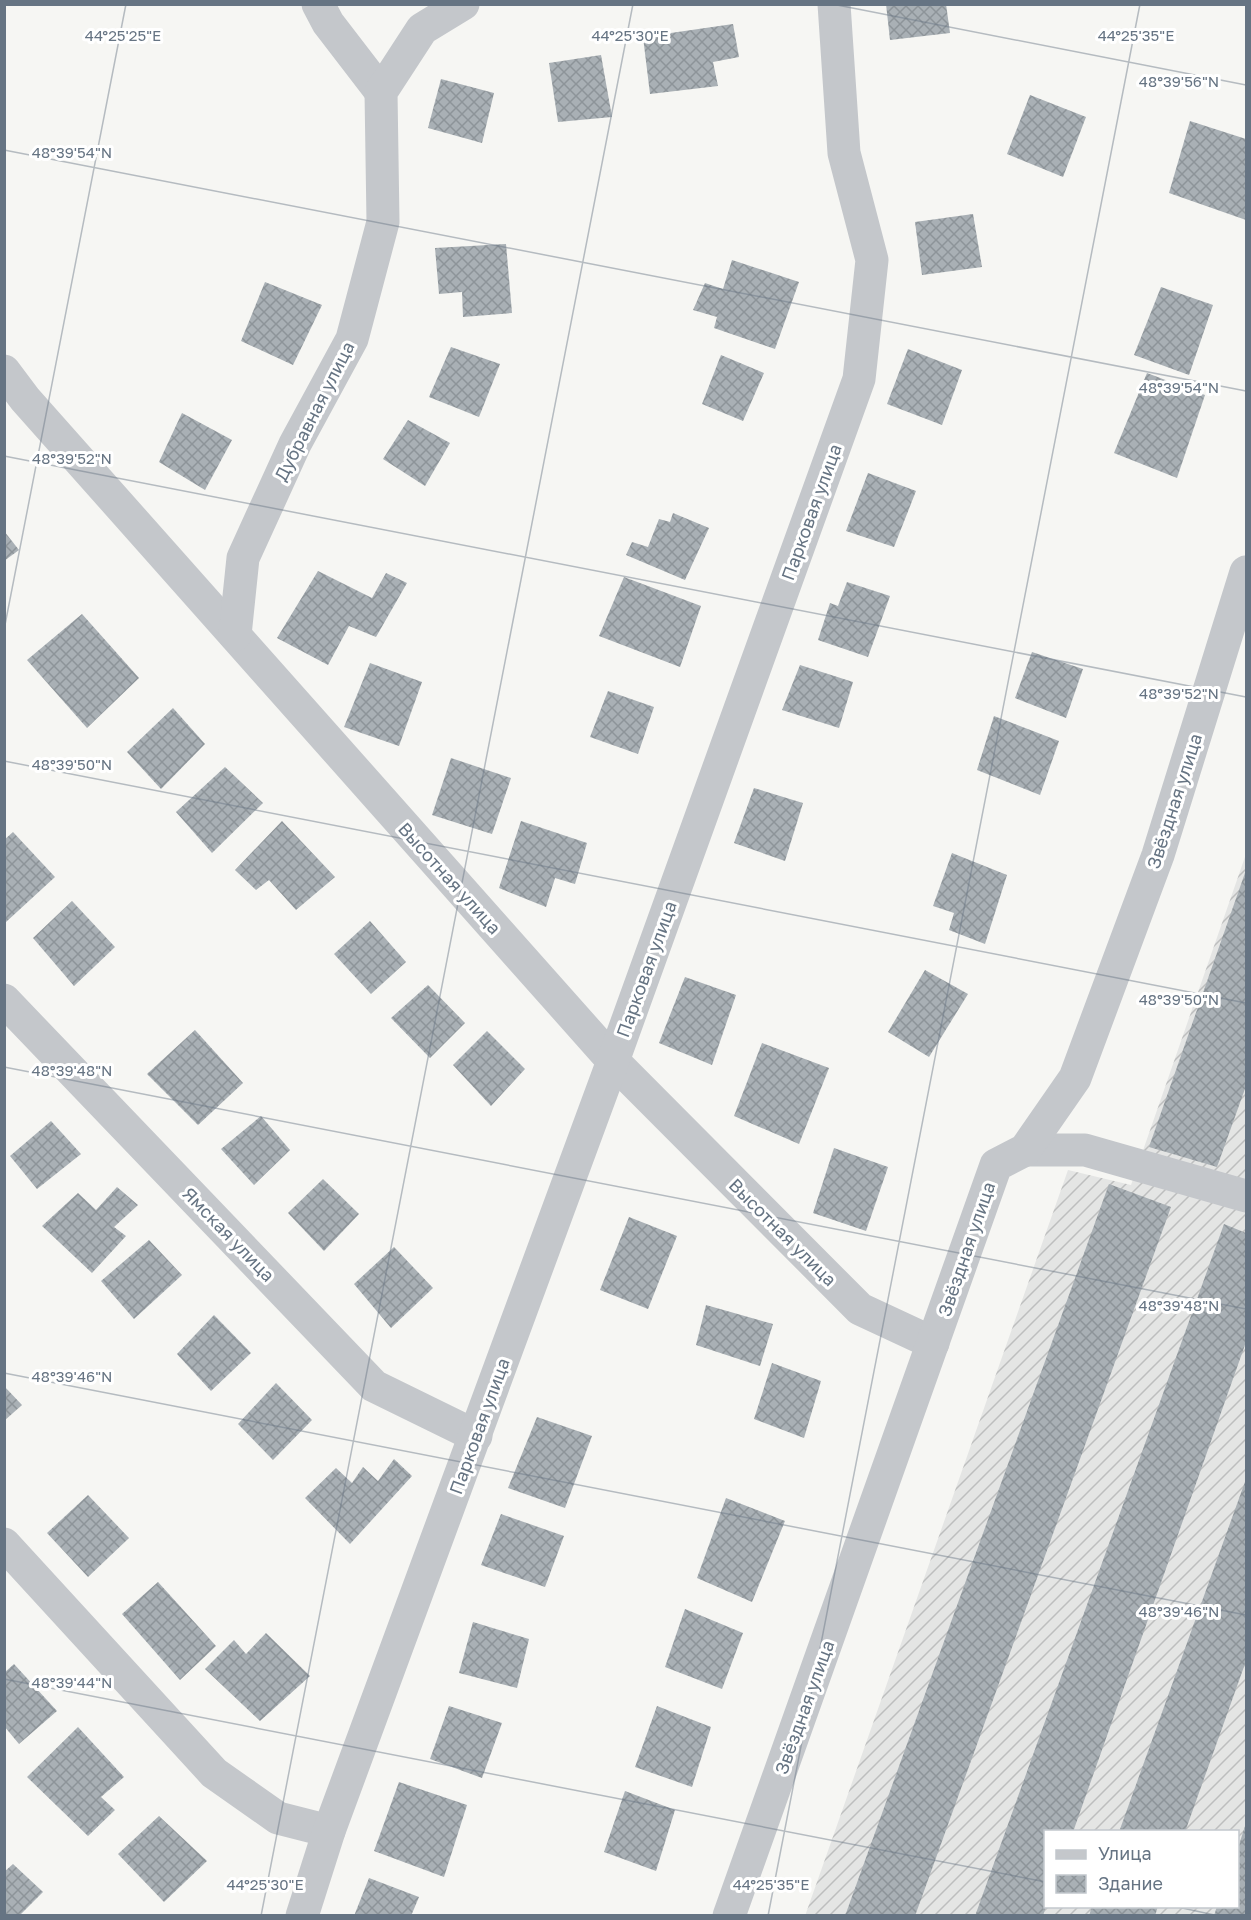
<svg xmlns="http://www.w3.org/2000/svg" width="1251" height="1920" font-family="'Golos Text',sans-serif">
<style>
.industrial{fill:url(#industrial-furrows);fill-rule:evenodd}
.building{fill:url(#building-cross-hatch)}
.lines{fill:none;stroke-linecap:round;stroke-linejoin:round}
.minor{stroke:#c4c7cb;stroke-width:33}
.ticks{fill:none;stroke:#667483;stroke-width:1.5;stroke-opacity:0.45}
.labels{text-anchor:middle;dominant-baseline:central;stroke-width:6;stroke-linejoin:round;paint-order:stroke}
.street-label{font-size:18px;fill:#667483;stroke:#fff}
.ticks-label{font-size:15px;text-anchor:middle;fill:#667483;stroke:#fff;stroke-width:6;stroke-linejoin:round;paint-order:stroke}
</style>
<defs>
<pattern id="industrial-furrows" width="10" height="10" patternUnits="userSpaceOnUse" patternTransform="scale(1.5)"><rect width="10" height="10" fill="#e4e5e4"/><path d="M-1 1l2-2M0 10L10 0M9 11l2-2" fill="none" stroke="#bdbebe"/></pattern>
<pattern id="building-cross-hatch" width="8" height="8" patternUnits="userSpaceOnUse" patternTransform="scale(1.5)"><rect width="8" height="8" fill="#a9b0b5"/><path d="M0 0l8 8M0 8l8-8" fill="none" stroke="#8d9499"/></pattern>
</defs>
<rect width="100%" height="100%" fill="#f6f6f3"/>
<path class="industrial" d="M1246 854V1915L805 1916 1068 1170 1131 1185ZM1046 1832H1238V1906H1046Z"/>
<g class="building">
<polygon points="886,4 946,4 950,33 890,40"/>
<polygon points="733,24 739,57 713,62 718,86 650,94 643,37"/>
<polygon points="601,55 612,117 558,122 549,63"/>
<polygon points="441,79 494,93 482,143 428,128"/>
<polygon points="1030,95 1086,117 1063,177 1007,154"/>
<polygon points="1190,121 1246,139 1246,220 1169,193"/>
<polygon points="973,214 982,267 922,275 915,222"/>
<polygon points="506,244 512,313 463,317 462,292 439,294 435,248"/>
<polygon points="732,260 799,282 775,349 714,328 717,317 693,310 705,283 723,289"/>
<polygon points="265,282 322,305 293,365 241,341"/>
<polygon points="1161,287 1213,305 1189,375 1134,355"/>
<polygon points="451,347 500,364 479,417 429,397"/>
<polygon points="908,349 962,370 942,425 887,404"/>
<polygon points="721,355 764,373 743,421 702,404"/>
<polygon points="1147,373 1205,395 1177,478 1114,453"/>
<polygon points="182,413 232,440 205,490 159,462"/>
<polygon points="408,420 450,443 425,486 383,459"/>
<polygon points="868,473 916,491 894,547 846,531"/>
<polygon points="673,513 709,528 685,580 626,555 632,542 648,547 659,519 670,522"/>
<polygon points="4,531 19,550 4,561"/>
<polygon points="318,571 372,598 386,573 407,583 376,637 349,626 328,665 277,638"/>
<polygon points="624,577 701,606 680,667 599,636"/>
<polygon points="847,582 890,596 868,657 818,640 830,603 838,606"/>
<polygon points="82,614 139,678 87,728 27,660"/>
<polygon points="1032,652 1083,669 1066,718 1015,698"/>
<polygon points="370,663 422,682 399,746 344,727"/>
<polygon points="800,665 853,682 839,728 782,710"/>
<polygon points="608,691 654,707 638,754 590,737"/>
<polygon points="173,708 205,744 161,789 127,752"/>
<polygon points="994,716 1059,741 1040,795 977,770"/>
<polygon points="451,758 511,778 492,834 432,815"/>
<polygon points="225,767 263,803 212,853 176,812"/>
<polygon points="754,788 803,803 785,861 734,843"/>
<polygon points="282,821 335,877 296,910 269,880 256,890 235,870"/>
<polygon points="521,821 587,843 575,884 555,878 546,907 499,888"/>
<polygon points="13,832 55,877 6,922 4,840"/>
<polygon points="952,853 1007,875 985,944 949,930 954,913 933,906"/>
<polygon points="1246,870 1246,1086 1217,1167 1149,1147"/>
<polygon points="72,901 115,947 74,986 33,938"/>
<polygon points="370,921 406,962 371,994 334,954"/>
<polygon points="925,970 968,994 929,1057 888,1032"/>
<polygon points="685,977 736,995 712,1065 659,1043"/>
<polygon points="428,985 465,1023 430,1058 391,1018"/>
<polygon points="195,1030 243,1083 198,1125 147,1074"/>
<polygon points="487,1031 525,1069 491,1106 453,1065"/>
<polygon points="762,1043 829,1068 799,1144 734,1116"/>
<polygon points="261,1116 290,1150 254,1185 221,1149"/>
<polygon points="51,1121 81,1154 37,1189 10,1156"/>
<polygon points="834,1148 888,1167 866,1231 813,1213"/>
<polygon points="323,1179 359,1214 324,1251 288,1213"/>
<polygon points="1109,1184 1171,1207 915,1916 845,1916"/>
<polygon points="117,1187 138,1205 114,1227 126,1236 92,1273 42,1226 78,1193 96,1210"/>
<polygon points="629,1217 677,1236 648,1309 600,1290"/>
<polygon points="1224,1224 1246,1233 1246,1342 1073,1832 1046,1832 1046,1906 1043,1916 975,1916"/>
<polygon points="149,1240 182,1275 134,1319 101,1281"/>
<polygon points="394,1247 433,1288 391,1328 354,1284"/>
<polygon points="706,1305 773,1324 760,1366 696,1345"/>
<polygon points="214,1315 251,1353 211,1391 177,1354"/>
<polygon points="772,1363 821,1381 804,1438 754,1419"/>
<polygon points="276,1383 312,1420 273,1460 238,1424"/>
<polygon points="4,1386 22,1405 4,1421"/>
<polygon points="537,1417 592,1436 565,1508 508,1488"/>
<polygon points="394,1459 412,1476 350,1544 305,1498 336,1468 352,1483 363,1467 378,1481"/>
<polygon points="1246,1479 1246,1661 1185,1832 1119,1832"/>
<polygon points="88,1495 129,1538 88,1577 47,1533"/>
<polygon points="726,1498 785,1521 752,1602 697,1578"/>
<polygon points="501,1514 564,1536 545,1587 481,1565"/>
<polygon points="158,1582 216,1646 180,1680 122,1614"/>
<polygon points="685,1609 743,1633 722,1689 665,1667"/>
<polygon points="473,1622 529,1639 517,1688 459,1673"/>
<polygon points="266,1633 310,1676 260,1721 205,1669 234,1640 246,1654"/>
<polygon points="14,1664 57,1711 19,1744 4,1726 4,1673"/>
<polygon points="449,1706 502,1723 482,1778 430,1759"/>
<polygon points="657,1706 711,1727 692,1787 635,1767"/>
<polygon points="78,1727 124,1777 101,1797 115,1810 88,1836 27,1777"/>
<polygon points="399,1782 467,1805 444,1877 374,1851"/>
<polygon points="625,1791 675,1810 656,1871 604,1852"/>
<polygon points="159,1816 207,1861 164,1902 118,1854"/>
<polygon points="1246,1823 1246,1916 1214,1916 1217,1906 1238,1906 1238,1848"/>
<polygon points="13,1864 43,1892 19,1916 4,1916 4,1872"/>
<polygon points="369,1878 419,1897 411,1916 354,1916"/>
<polygon points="1092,1906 1158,1906 1155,1916 1089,1916"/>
</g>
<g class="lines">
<g class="minor">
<polyline points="318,4 328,23 381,92"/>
<polyline points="4,371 25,399 613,1061 860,1309 933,1343"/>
<polyline points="235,635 243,558 295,444 352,339 383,222 381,92 422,29 463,4"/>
<polyline points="4,1000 374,1386 476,1436"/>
<polyline points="1025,1150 1085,1150 1246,1196"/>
<polyline points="4,1544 214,1773 278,1818 329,1831"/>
<polyline points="302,1916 329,1831 613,1061 859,379 872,260 844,153 834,4"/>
<polyline points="729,1916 996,1165 1025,1150 1075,1078 1158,855 1246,572"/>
</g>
</g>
<path class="ticks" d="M832 4 1246 85M4 150 1246 391M4 456 1246 697M4 630 126 4M4 761 1246 1003M4 1067 1246 1309M4 1373 1246 1615M4 1679 1046 1882M1173 1906 1219 1916M261 1916 633 4M768 1916 1140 4"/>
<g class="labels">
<g class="street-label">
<text transform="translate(314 411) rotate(-63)">Дубравная улица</text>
<text transform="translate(811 512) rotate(-70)">Парковая улица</text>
<text transform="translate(1174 801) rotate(-72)">Звёздная улица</text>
<text transform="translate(450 878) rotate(48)">Высотная улица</text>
<text transform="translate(646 969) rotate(-70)">Парковая улица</text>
<text transform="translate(783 1232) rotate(45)">Высотная улица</text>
<text transform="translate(229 1234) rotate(46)">Ямская улица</text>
<text transform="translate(966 1249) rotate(-71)">Звёздная улица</text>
<text transform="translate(479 1426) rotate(-70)">Парковая улица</text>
<text transform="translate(804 1707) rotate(-70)">Звёздная улица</text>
</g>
</g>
<g class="ticks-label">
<text x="630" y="41">44°25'30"E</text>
<text x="1136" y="41">44°25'35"E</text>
<text x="123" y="41">44°25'25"E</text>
<text x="1179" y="87">48°39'56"N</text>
<text x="72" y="158">48°39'54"N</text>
<text x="1179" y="393">48°39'54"N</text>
<text x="72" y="464">48°39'52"N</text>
<text x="1179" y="699">48°39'52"N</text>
<text x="72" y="770">48°39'50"N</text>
<text x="1179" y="1005">48°39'50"N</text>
<text x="72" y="1076">48°39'48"N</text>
<text x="1179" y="1311">48°39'48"N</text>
<text x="72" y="1382">48°39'46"N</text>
<text x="1179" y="1617">48°39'46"N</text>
<text x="72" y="1688">48°39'44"N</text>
<text x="265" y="1890">44°25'30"E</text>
<text x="771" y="1890">44°25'35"E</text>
</g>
<rect width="1251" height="1920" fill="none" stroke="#667483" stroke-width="12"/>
<rect x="1044" y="1830" width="195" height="78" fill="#ffffff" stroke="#c2c7cd" stroke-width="1.5"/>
<rect x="1056" y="1850" width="30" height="9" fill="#c4c7cb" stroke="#c2c7cd" stroke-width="1.5"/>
<text x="1098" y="1860" font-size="18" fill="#667483">Улица</text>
<rect x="1056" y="1875" width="30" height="18" fill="url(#building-cross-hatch)" stroke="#c2c7cd" stroke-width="1.5"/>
<text x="1098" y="1890" font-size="18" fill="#667483">Здание</text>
</svg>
